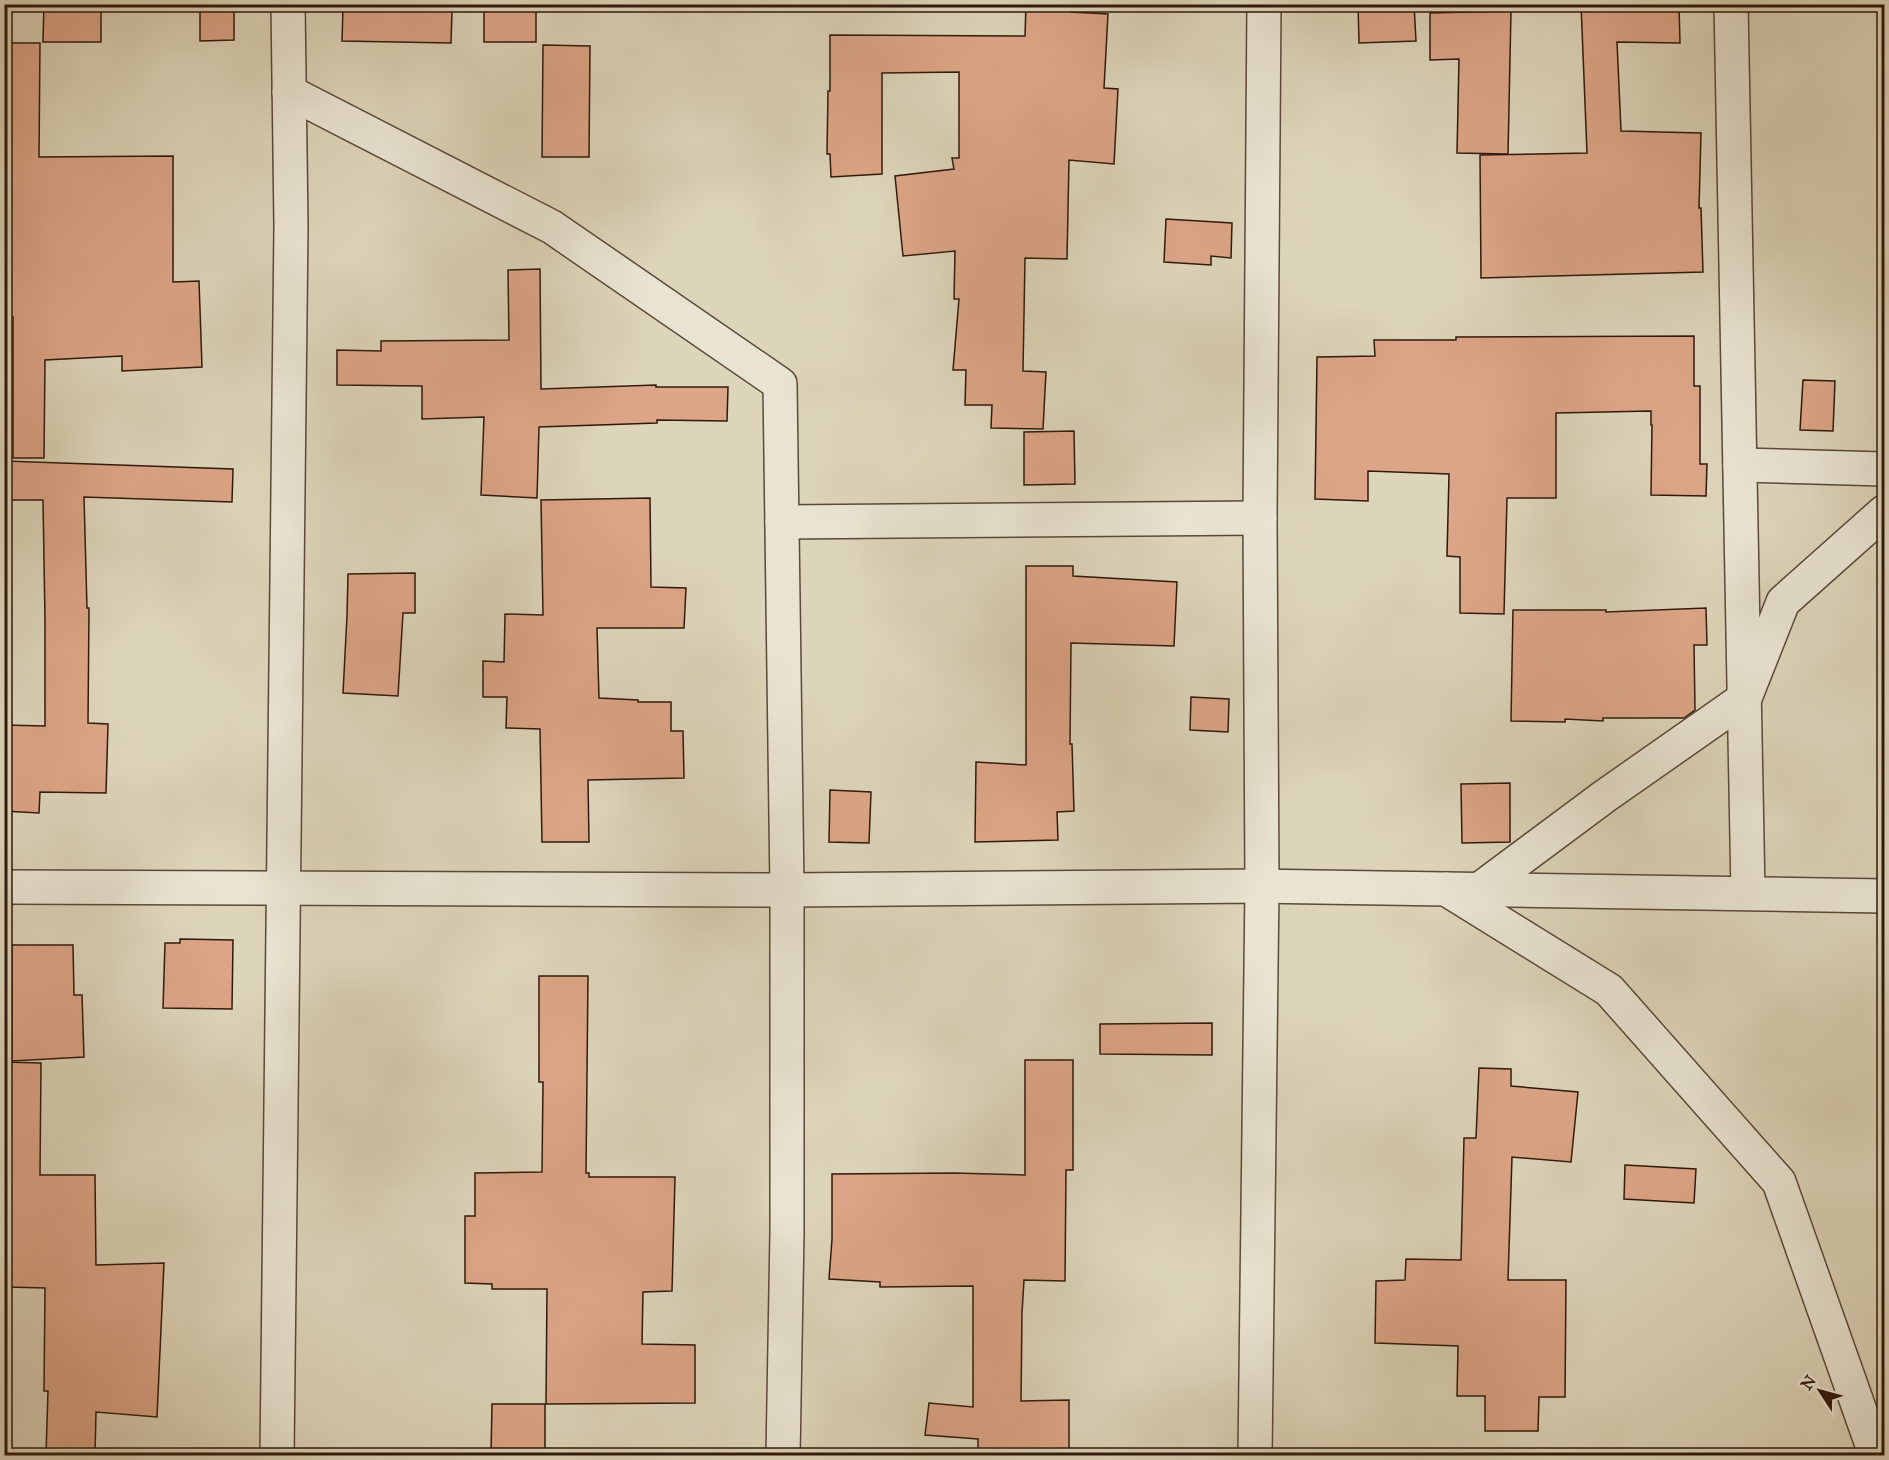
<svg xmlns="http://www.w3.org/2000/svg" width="1889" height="1460" font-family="'IM FELL Great Primer',serif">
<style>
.building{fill:#dda587;stroke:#2f190d;stroke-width:1.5}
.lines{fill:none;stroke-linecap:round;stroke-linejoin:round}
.minor-casing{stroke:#5a4838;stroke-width:36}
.minor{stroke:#e9e4d2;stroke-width:33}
</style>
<rect width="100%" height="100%" fill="#ddd5ba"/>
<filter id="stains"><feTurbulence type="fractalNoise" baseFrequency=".00333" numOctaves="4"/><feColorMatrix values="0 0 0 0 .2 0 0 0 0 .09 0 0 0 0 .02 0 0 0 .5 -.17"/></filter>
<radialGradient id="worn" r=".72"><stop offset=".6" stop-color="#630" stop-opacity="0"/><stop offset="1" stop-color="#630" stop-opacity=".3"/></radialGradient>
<g class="building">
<polygon points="44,4 101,4 101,42 43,42"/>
<rect x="484" y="4" width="52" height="38"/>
<polygon points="1026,4 1072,4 1071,12 1108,14 1104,88 1118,89 1114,164 1069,160 1067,259 1025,258 1023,371 1046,372 1043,429 991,428 992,405 965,405 966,370 953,370 959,299 954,299 955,251 903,256 895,176 954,169 952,158 959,158 959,72 882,73 882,174 831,177 830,154 827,154 828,91 830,91 830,35 1025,36"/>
<polygon points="1358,4 1414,4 1416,41 1359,43"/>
<polygon points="1581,4 1679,4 1680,43 1617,42 1621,131 1701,133 1699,208 1701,208 1703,272 1481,278 1480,155 1587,153"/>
<polygon points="234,8 234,40 200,41 200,9"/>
<polygon points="343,8 452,11 451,43 342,41"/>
<polygon points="1511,11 1508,154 1457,153 1459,59 1430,60 1430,13"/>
<polygon points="4,43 40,43 39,157 173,156 173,282 199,281 202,367 122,371 122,356 45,360 44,458 13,458 13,317 4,318"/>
<polygon points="543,45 590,46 589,157 542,157"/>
<polygon points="1166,219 1232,223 1231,258 1211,256 1211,265 1164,262"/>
<polygon points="540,269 541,389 656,385 656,387 728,387 727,421 657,420 657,423 539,427 537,498 481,495 484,417 422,419 422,386 337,385 337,350 381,351 381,341 509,340 508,270"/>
<polygon points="1694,336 1694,386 1700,386 1700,464 1707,464 1706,496 1651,495 1652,425 1651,425 1651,411 1556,413 1556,498 1507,498 1504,614 1460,613 1460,557 1447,556 1449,474 1368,471 1368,501 1315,499 1317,357 1375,356 1374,340 1456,340 1456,337"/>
<polygon points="1803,380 1835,381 1833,431 1800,430"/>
<polygon points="1074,431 1075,484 1024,485 1024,432"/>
<polygon points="4,461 233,469 232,502 84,497 87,608 89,608 88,723 108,724 106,793 40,792 39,813 4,811 4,725 45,726 45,620 43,500 4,500"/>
<polygon points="650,498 651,587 686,588 684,628 597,628 599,698 638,700 638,702 671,702 671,731 683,731 684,778 588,780 589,842 542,842 540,729 506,728 507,697 483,697 483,661 504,662 505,614 543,615 541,500"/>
<polygon points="1026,566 1073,566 1073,576 1177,582 1174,646 1071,643 1070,744 1072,744 1074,811 1057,812 1058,840 975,842 976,762 1026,765"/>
<polygon points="415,573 415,613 403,613 398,696 343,693 347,616 348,574"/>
<polygon points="1706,608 1707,645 1694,645 1695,710 1684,718 1603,718 1603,721 1565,719 1565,722 1511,721 1513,610 1606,610 1606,612"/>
<polygon points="1191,697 1229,699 1228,732 1190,730"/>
<polygon points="1510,783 1510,842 1462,843 1461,784"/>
<polygon points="830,790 871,792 869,843 829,842"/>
<polygon points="180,939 233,940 232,1009 163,1008 165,943 180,943"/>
<polygon points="12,945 73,945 74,995 82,995 84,1057 12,1061"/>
<polygon points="539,976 588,976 586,1173 589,1173 589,1177 675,1177 672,1291 643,1292 642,1344 695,1345 695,1403 546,1404 547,1289 492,1289 492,1284 465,1283 465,1216 475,1216 475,1173 542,1172 543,1082 539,1082"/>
<polygon points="1212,1023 1212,1055 1100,1054 1100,1024"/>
<polygon points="1025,1060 1073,1060 1073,1170 1066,1170 1065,1281 1024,1280 1022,1313 1021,1401 1069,1400 1069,1455 978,1455 978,1439 925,1435 929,1403 973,1407 973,1286 880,1287 880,1282 829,1279 832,1239 832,1174 954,1173 1025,1175"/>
<polygon points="4,1062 41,1063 40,1175 95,1175 96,1265 164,1263 157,1417 96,1412 95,1455 46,1455 48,1391 44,1391 45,1288 8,1287 8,1241 4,1241"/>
<polygon points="1479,1068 1511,1069 1511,1086 1578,1092 1571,1162 1512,1157 1508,1280 1566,1280 1565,1397 1539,1397 1538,1431 1485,1431 1485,1396 1457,1396 1458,1346 1375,1343 1376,1281 1405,1280 1406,1259 1461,1260 1464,1138 1476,1138"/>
<polygon points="1625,1165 1696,1169 1694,1203 1624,1199"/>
<polygon points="492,1404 545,1404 545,1455 491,1455"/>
</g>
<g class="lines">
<defs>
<g id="minor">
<polyline points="1731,4 1748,893"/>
<polyline points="289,92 552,227 780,384 787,890 787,1232 783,1456"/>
<polyline points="1740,465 1884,469"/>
<polyline points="782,522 1260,518"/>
<polyline points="4,887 787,890 1262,886 1884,896"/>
<polyline points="1446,889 1609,990 1779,1182 1876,1456"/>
<polyline points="1480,889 1605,796 1745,698 1783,602 1884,512"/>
<polyline points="277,1456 291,226 288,4"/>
<polyline points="1255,1456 1262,886 1260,518 1264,4"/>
</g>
</defs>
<use href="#minor" class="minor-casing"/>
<use href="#minor" class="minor"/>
</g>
<rect width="1889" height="1460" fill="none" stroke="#ddd5ba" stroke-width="24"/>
<rect x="6" y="6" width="1877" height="1448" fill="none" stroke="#2f190d" stroke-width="3"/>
<rect x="12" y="12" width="1865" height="1436" fill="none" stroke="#2f190d" stroke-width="1.5"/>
<g transform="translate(1820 1391) rotate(306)" stroke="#e9e4d2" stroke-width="4.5" paint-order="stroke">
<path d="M0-4.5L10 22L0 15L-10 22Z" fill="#2f190d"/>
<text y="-9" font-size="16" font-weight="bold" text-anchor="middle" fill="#2f190d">N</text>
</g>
<rect width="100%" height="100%" filter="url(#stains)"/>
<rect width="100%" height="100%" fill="url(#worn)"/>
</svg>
